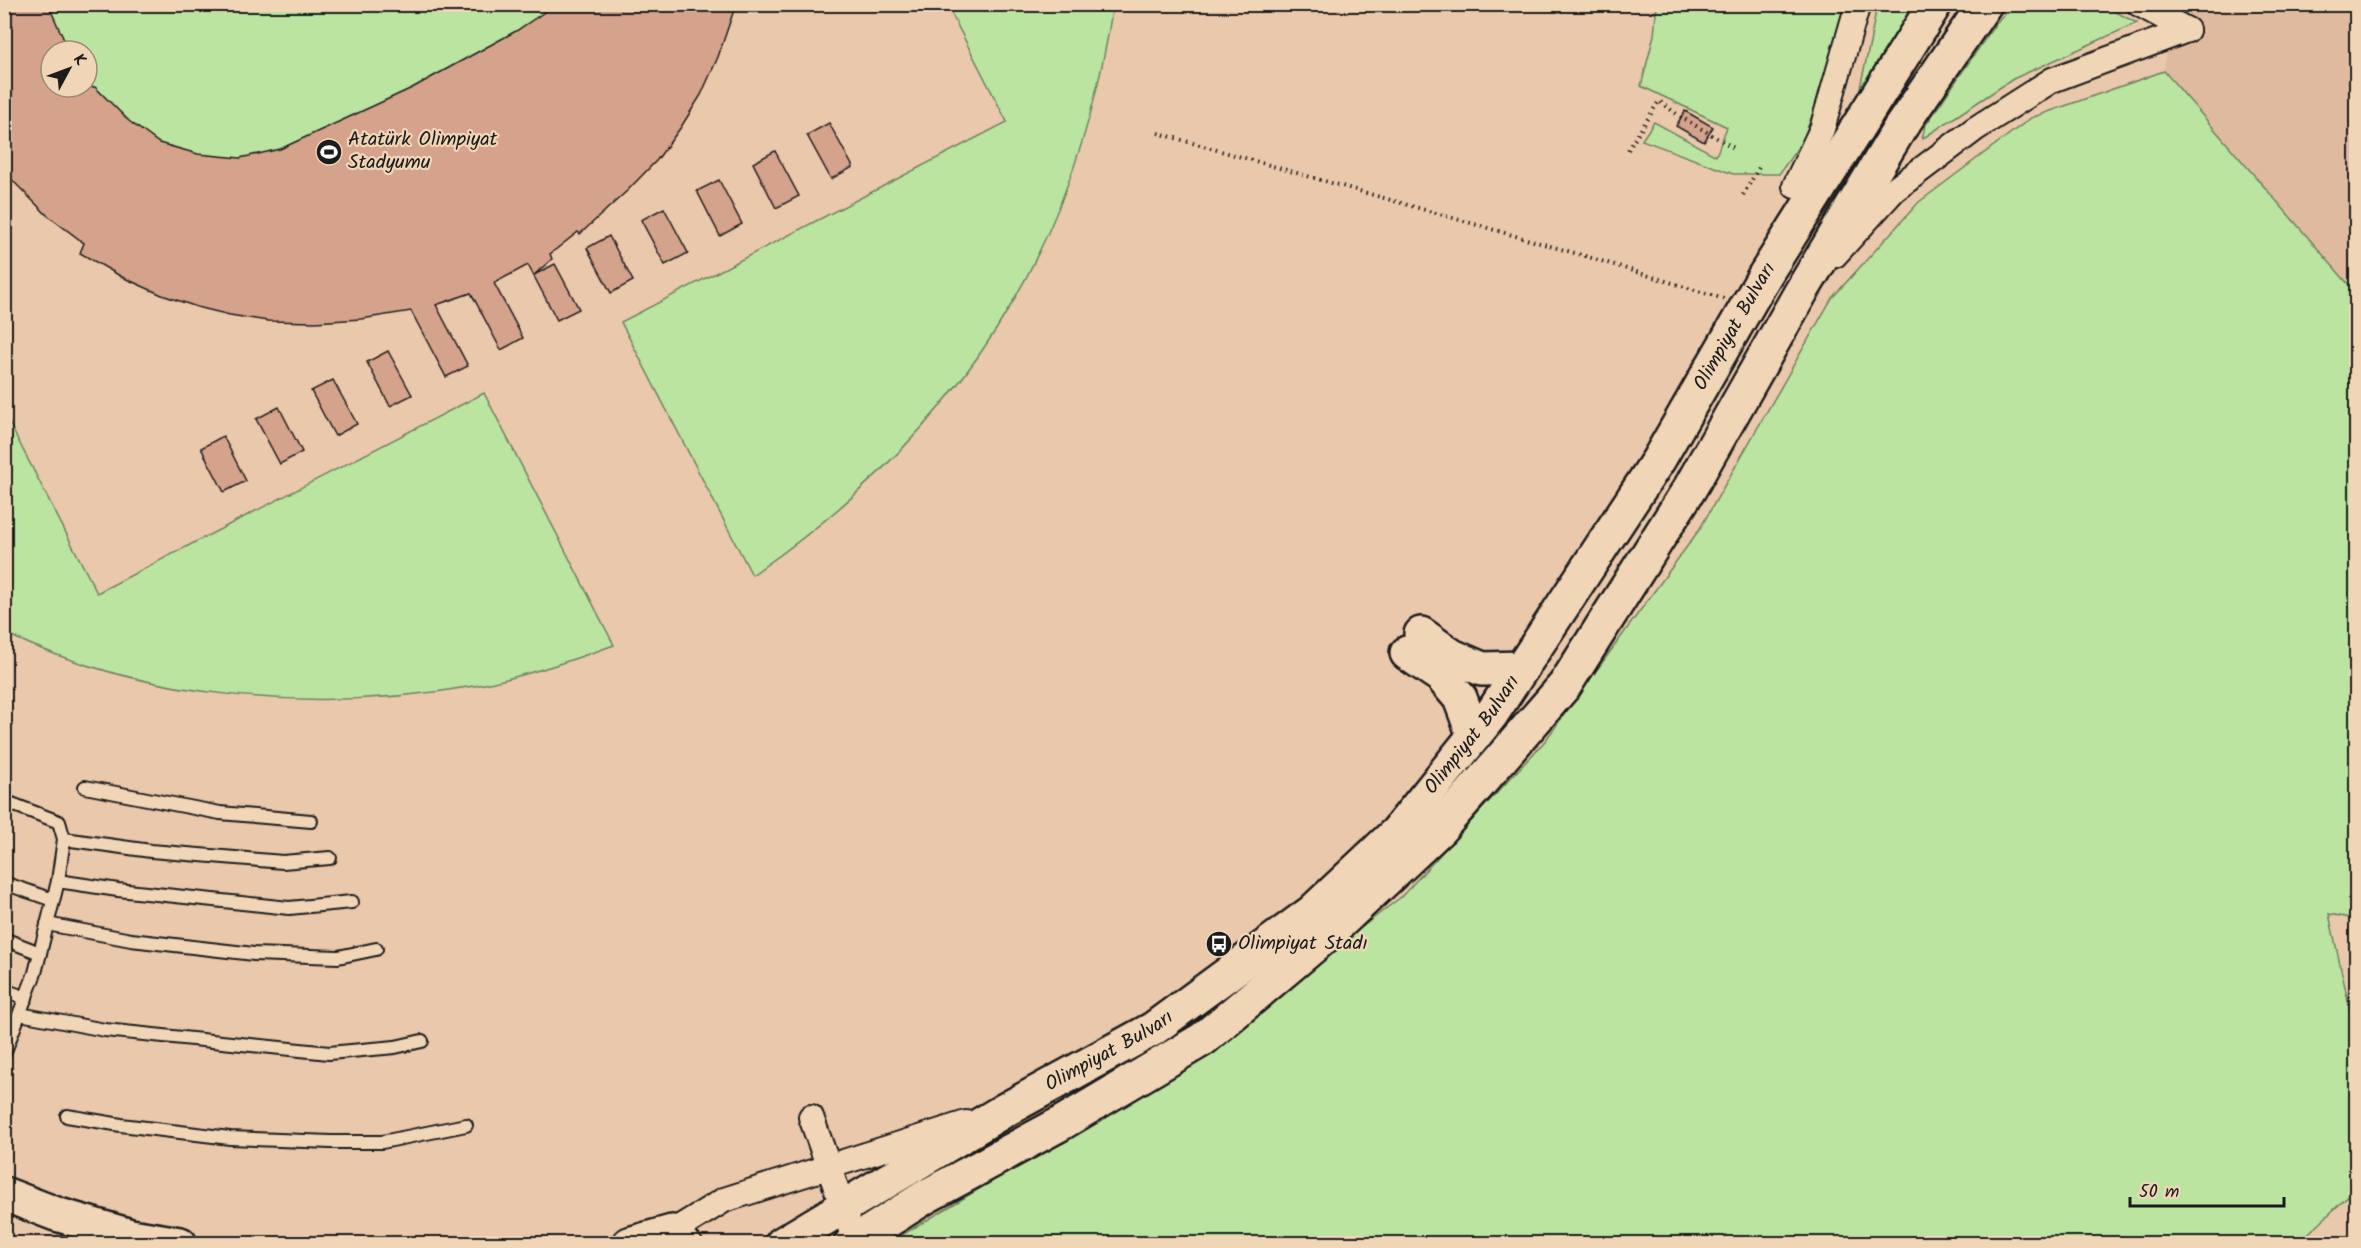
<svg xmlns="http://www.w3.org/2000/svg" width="2361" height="1248" font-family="Kalam,sans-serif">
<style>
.built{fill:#e0ba9f}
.green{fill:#bbe4a0;stroke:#6c805e;stroke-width:1.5;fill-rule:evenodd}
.building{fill:#d5a28c;stroke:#1c1c1c;stroke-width:1.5}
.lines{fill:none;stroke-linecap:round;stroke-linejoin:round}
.lane-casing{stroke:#1c1c1c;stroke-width:16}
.street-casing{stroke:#1c1c1c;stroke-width:28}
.secondary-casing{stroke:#1c1c1c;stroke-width:38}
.primary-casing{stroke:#1c1c1c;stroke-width:38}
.path{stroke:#1c1c1c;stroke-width:4;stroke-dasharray:1.5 4.5;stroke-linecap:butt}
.lane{stroke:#f0d5b7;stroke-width:12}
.street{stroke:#f0d5b7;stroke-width:24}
.secondary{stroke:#f0d5b7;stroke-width:33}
.primary{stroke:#f0d5b7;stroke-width:33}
.labels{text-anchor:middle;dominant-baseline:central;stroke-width:4.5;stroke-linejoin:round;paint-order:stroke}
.poi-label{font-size:20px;fill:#1c1c1c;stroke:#f0d5b7;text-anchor:start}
.street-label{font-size:20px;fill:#1c1c1c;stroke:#f0d5b7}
</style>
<rect width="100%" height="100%" fill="#eac8ac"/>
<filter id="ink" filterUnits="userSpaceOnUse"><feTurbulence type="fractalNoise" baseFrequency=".0167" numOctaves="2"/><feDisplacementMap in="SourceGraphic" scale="12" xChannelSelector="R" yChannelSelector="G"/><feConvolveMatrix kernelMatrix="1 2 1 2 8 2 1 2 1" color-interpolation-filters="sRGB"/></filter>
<g filter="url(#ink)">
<polygon class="built" points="2165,5 2356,5 2356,293 2164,71 2168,39"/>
<g class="green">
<path d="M5 5H725L92 249 47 215 5 172ZM51 51H87V87H51Z"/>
<path d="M947 5H1113C1076 252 958 434 752 575L621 322 1007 122Z"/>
<polygon points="1657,5 1843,5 1839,42 1803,140 1779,174 1733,174 1642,140 1654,122 1716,156 1727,127 1641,86 1654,35"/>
<polygon points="1877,5 1923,5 1856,105 1870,43"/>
<polygon points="2013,5 2106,5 2110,9 2137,23 2013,79 1922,139 1925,126 1996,23"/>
<polygon points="2164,71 2356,293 2356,919 2329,914 2356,1038 2356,1189 2298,1243 887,1244 1120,1105 1262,1004 1401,897 1545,741 1699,530 1832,298 1919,202 2031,118"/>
<path d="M484 393 614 645C570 661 526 676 480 685 324 713 149 702 5 633V415L97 593Z"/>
</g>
<g class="building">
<polygon points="4,4 48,4 69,51 51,51 51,87 95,87 129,121 159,143 198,154 240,158 280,149 412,88 516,31 543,13 552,4 736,4 718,57 701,95 681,127 657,160 628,190 580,234 578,232 550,254 552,259 534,275 555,264 579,309 557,320 528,265 494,283 523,338 501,350 471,293 436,305 468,366 446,377 411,311 361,319 315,322 268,321 230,315 197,307 162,295 122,277 80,253 84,243 47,215 4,172"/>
<polygon points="1685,111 1713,127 1704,142 1676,126"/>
<polygon points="829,123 853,167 831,179 807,135"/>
<polygon points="775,151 799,196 776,208 753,163"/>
<polygon points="719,180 742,224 720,236 697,191"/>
<polygon points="664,208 688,253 665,265 641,220"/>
<polygon points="609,236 633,281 611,293 587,248"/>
<polygon points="388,351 412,395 390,406 367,362"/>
<polygon points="333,380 357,424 335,436 311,391"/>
<polygon points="279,407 302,452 280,464 256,419"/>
<polygon points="223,436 246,481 224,492 201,448"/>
</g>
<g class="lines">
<defs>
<g id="lane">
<polyline points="85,787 220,813 311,821"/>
<polyline points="4,801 59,822 64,839 58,881 35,973 4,1054"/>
<polyline points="64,839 151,851 283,862 330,858"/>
<polyline points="58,881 118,890 289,908 352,902"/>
<polyline points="4,883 53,900"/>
<polyline points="47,924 131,940 254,954 338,957 376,949"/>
<polyline points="4,939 40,953"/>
<polyline points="4,990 26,998"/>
<polyline points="20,1014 105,1030 329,1053 395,1047 422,1041"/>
<polyline points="67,1116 121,1125 230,1138 331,1142 382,1142 466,1125"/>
</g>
<g id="street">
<polyline points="2139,4 2187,30"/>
<polyline points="1795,186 1822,129 1858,4"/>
<polyline points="1835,255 1894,190 1975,129 2052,80 2187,30"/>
<polyline points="811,1117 855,1241"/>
<polyline points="690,1244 672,1232 724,1200 966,1123"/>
</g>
<g id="secondary">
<polyline points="4,1194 56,1214 131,1236 180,1244"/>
<polyline points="629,1244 672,1232"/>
</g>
<g id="primary">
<polyline points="1421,634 1452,656 1482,669 1522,668"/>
<polyline points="1407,653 1441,676 1460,698 1474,736"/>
<path id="s1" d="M782 1244 1005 1110 1153 1029 1312 912 1397 832 1491 715 1659 459 1765 275 1935 4"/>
<polyline points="851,1244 925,1197 1060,1124 1203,1039 1329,933 1440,829 1565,685 1690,488 1801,292 1900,128 1985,4"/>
</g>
</defs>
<use href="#lane" class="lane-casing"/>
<use href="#street" class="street-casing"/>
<use href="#secondary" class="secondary-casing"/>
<use href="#primary" class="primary-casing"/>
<g class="path">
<polyline points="1158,133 1585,256 1724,299"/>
<polyline points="1628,150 1659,101 1681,117 1734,148"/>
<polyline points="1743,195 1761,164"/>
</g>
<use href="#lane" class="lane"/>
<use href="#street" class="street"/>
<use href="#secondary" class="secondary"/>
<use href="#primary" class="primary"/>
</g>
</g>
<defs>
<symbol id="stadium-disc" viewBox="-11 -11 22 22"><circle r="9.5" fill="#1c1c1c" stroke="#f0d5b7"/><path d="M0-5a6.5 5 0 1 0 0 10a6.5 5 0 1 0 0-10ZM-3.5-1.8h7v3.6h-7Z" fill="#fff"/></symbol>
<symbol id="bus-disc" viewBox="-11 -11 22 22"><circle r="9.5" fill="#1c1c1c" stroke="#f0d5b7"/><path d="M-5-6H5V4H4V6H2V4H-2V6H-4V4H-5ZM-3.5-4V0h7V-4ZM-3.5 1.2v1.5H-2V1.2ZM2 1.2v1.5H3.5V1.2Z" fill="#fff"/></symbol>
</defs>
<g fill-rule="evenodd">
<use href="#stadium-disc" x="314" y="137" width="30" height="30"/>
<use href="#bus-disc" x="1204" y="929" width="30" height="30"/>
</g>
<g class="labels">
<g class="poi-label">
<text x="348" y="140">Atatürk Olimpiyat<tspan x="348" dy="23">Stadyumu</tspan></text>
<text x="1238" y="944">Olimpiyat Stadı</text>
</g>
<g class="street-label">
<text stroke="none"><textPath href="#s1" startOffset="1352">Olimpiyat Bulvarı</textPath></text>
<text stroke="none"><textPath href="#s1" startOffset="866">Olimpiyat Bulvarı</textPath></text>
<text stroke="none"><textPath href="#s1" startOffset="380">Olimpiyat Bulvarı</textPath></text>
</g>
</g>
<rect width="2361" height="1248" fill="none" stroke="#f0d5b7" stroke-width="24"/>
<rect x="12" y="12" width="2337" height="1224" fill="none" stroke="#1c1c1c" stroke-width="2" filter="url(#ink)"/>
<g transform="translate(69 69) rotate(49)"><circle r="28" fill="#f0d5b7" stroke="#9b8b79" stroke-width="1.5"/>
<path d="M0-4.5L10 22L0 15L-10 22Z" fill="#1c1c1c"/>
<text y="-9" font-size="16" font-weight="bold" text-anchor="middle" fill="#1c1c1c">K</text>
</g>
<path d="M2130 1197v9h154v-9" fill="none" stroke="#1c1c1c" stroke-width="3"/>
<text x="2139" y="1197" font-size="18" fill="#1c1c1c" stroke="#f0d5b7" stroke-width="4.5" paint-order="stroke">50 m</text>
</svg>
